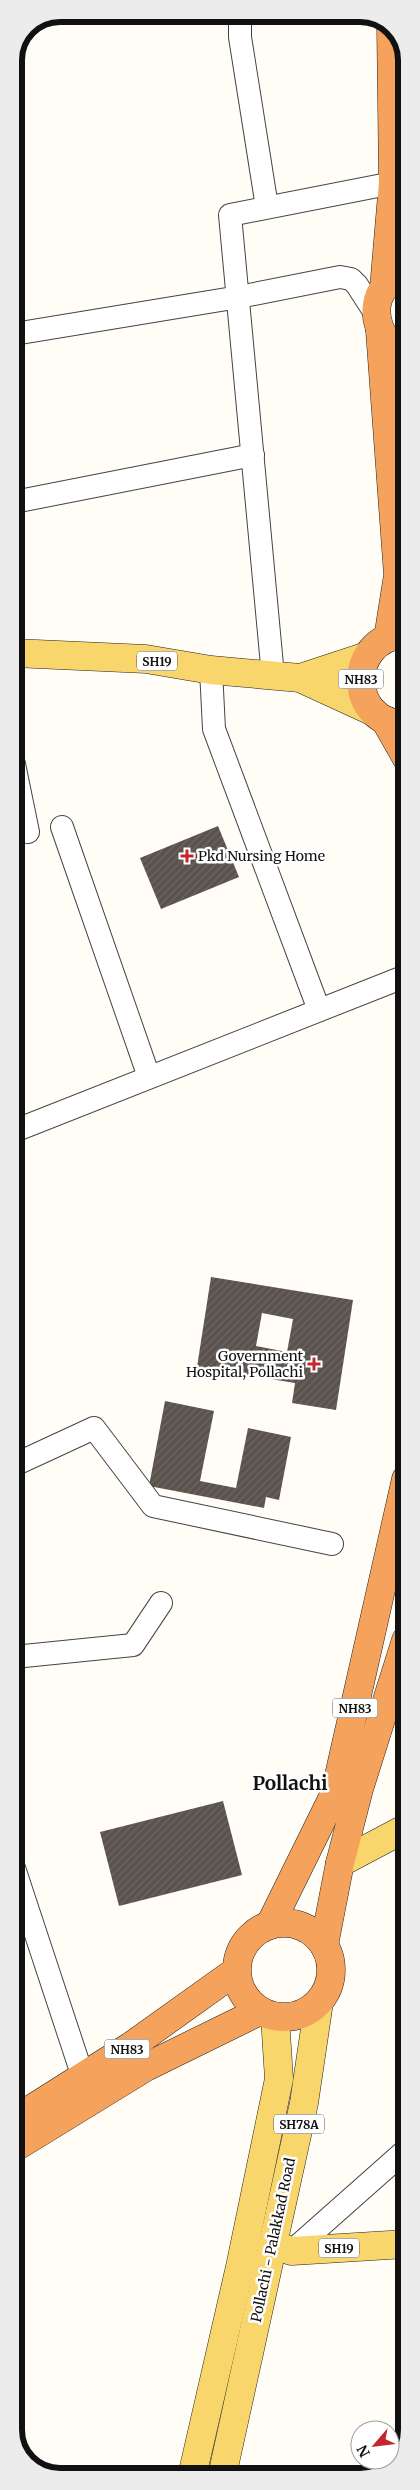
<svg xmlns="http://www.w3.org/2000/svg" width="420" height="2490" font-family="Merriweather,serif">
<style>
.building{fill:url(#building-hatch);fill-rule:evenodd}
.lines{fill:none;stroke-linecap:round;stroke-linejoin:round}
.minor-casing{stroke:#444;stroke-width:24}
.major-casing{stroke:#222;stroke-width:29}
.highway-casing{stroke:#222;stroke-width:29}
.minor{stroke:#fff;stroke-width:22}
.major{stroke:#f9d66b;stroke-width:28}
.highway{stroke:#f5a25d;stroke-width:28}
.poi-dot{fill:#c4262e;stroke:#fff;stroke-width:2}
.labels{text-anchor:middle;dominant-baseline:central;stroke-width:5;stroke-linejoin:round;paint-order:stroke}
.shield{fill:#fff;stroke:#585858;stroke-width:1}
.shield-label{font-size:12px;font-weight:bold;fill:#111}
.poi-label{font-size:14px;fill:#111;stroke:#fff;text-anchor:start}
.street-label{font-size:14px;fill:#111;stroke:#fff}
.district-label{font-size:19px;font-weight:bold;fill:#111;stroke:#fff}
.rim{fill:none;stroke:#111;stroke-width:6}
</style>
<defs>
<pattern id="building-hatch" width="6" height="6" patternUnits="userSpaceOnUse" patternTransform="scale(1.25)"><rect width="6" height="6" fill="#5a524d"/><path d="M-1 1l2-2M0 6l6-6M5 7l2-2" fill="none" stroke="#6d6662"/></pattern>
</defs>
<rect width="100%" height="100%" fill="#fffdf5"/>
<g class="building">
<polygon points="218,826 239,877 161,909 140,858"/>
<path d="M211 1277 353 1300 336 1410 292 1403 295 1383 197 1367ZM262 1313 293 1319 287 1352 256 1346Z"/>
<polygon points="165,1401 214,1411 200,1481 236,1488 248,1428 291,1437 279,1500 266,1497 264,1508 149,1486"/>
<polygon points="223,1801 242,1875 119,1906 100,1832"/>
</g>
<g class="lines">
<defs>
<g id="minor">
<polyline points="240,14 240,37 267,207"/>
<polyline points="14,334 239,297 340,277 351,279 357,285 377,316"/>
<polyline points="14,502 253,455"/>
<polyline points="211,670 214,729 319,1010"/>
<polyline points="273,676 230,215 393,183"/>
<polyline points="14,764 28,832"/>
<polyline points="62,827 149,1077"/>
<polyline points="14,1131 406,976"/>
<polyline points="14,1465 94,1428 153,1506 332,1544"/>
<polyline points="14,1657 133,1645 161,1603"/>
<polyline points="14,1868 83,2077"/>
<polyline points="292,2251 406,2150"/>
</g>
<g id="major">
<polyline points="14,653 146,659 211,670 300,678 374,712"/>
<polyline points="300,678 367,656"/>
<polyline points="340,1863 406,1828"/>
<polyline points="272,2245 292,2251 406,2244"/>
<polyline points="192,2476 240,2267 279,2079 275,2017"/>
<polyline points="222,2476 304,2103 319,2002"/>
</g>
<g id="highway">
<path d="M406 272C398 276 390 280 384 288 367 310 381 347 406 356"/>
<polyline points="384,288 393,183 391,27"/>
<polyline points="380,331 398,575 388,638"/>
<path d="M404 634C344 640 349 726 406 724"/>
<polyline points="385,720 406,757"/>
<circle cx="284" cy="1970" r="47"/>
<polyline points="270,1925 335,1793 406,1479"/>
<polyline points="324,1945 340,1863 359,1789 406,1640"/>
<polyline points="14,2120 131,2046 236,1971"/>
<polyline points="14,2148 146,2067 260,2011"/>
</g>
</defs>
<use href="#minor" class="minor-casing"/>
<use href="#major" class="major-casing"/>
<use href="#highway" class="highway-casing"/>
<use href="#minor" class="minor"/>
<use href="#major" class="major"/>
<use href="#highway" class="highway"/>
</g>
<g class="poi-dot">
<path d="M184.5 848.5h5v5h5v5h-5v5h-5v-5h-5v-5h5z"/>
<path d="M311.5 1356.5h5v5h5v5h-5v5h-5v-5h-5v-5h5z"/>
</g>
<g class="labels">
<g class="shield">
<rect x="137" y="651.5" width="40" height="19" rx="4"/>
<rect x="338.5" y="669.5" width="45" height="19" rx="4"/>
<rect x="332.5" y="1698.5" width="45" height="19" rx="4"/>
<rect x="104.5" y="2039.5" width="45" height="19" rx="4"/>
<rect x="274" y="2114.5" width="50" height="19" rx="4"/>
<rect x="319" y="2238.5" width="40" height="19" rx="4"/>
</g>
<g class="shield-label">
<text x="157" y="661">SH19</text>
<text x="361" y="679">NH83</text>
<text x="355" y="1708">NH83</text>
<text x="127" y="2049">NH83</text>
<text x="299" y="2124">SH78A</text>
<text x="339" y="2248">SH19</text>
</g>
<g class="poi-label">
<text x="198" y="856">Pkd Nursing Home</text>
<text x="303" y="1356" text-anchor="end">Government<tspan x="303" dy="16">Hospital, Pollachi</tspan></text>
</g>
<g class="street-label">
<text transform="translate(273 2240) rotate(-78)">Pollachi - Palakkad Road</text>
</g>
<g class="district-label">
<text x="290" y="1783">Pollachi</text>
</g>
</g>
<path d="M0 0H420V2490H0ZM60 22H360A38 38 0 0 1 398 60V2430A38 38 0 0 1 360 2468H60A38 38 0 0 1 22 2430V60A38 38 0 0 1 60 22Z" fill="#ececec" fill-rule="evenodd"/>
<path class="rim" d="M60 22H360A38 38 0 0 1 398 60V2430A38 38 0 0 1 360 2468H60A38 38 0 0 1 22 2430V60A38 38 0 0 1 60 22Z"/>
<g transform="translate(375 2445) rotate(242)"><circle r="24" fill="#ffffff" stroke="#a0a0a0"/>
<path d="M0-4L9 19L0 12L-9 19Z" fill="#c4262e"/>
<text y="-8" font-size="14" font-weight="bold" text-anchor="middle" fill="#111111">N</text>
</g>
</svg>
